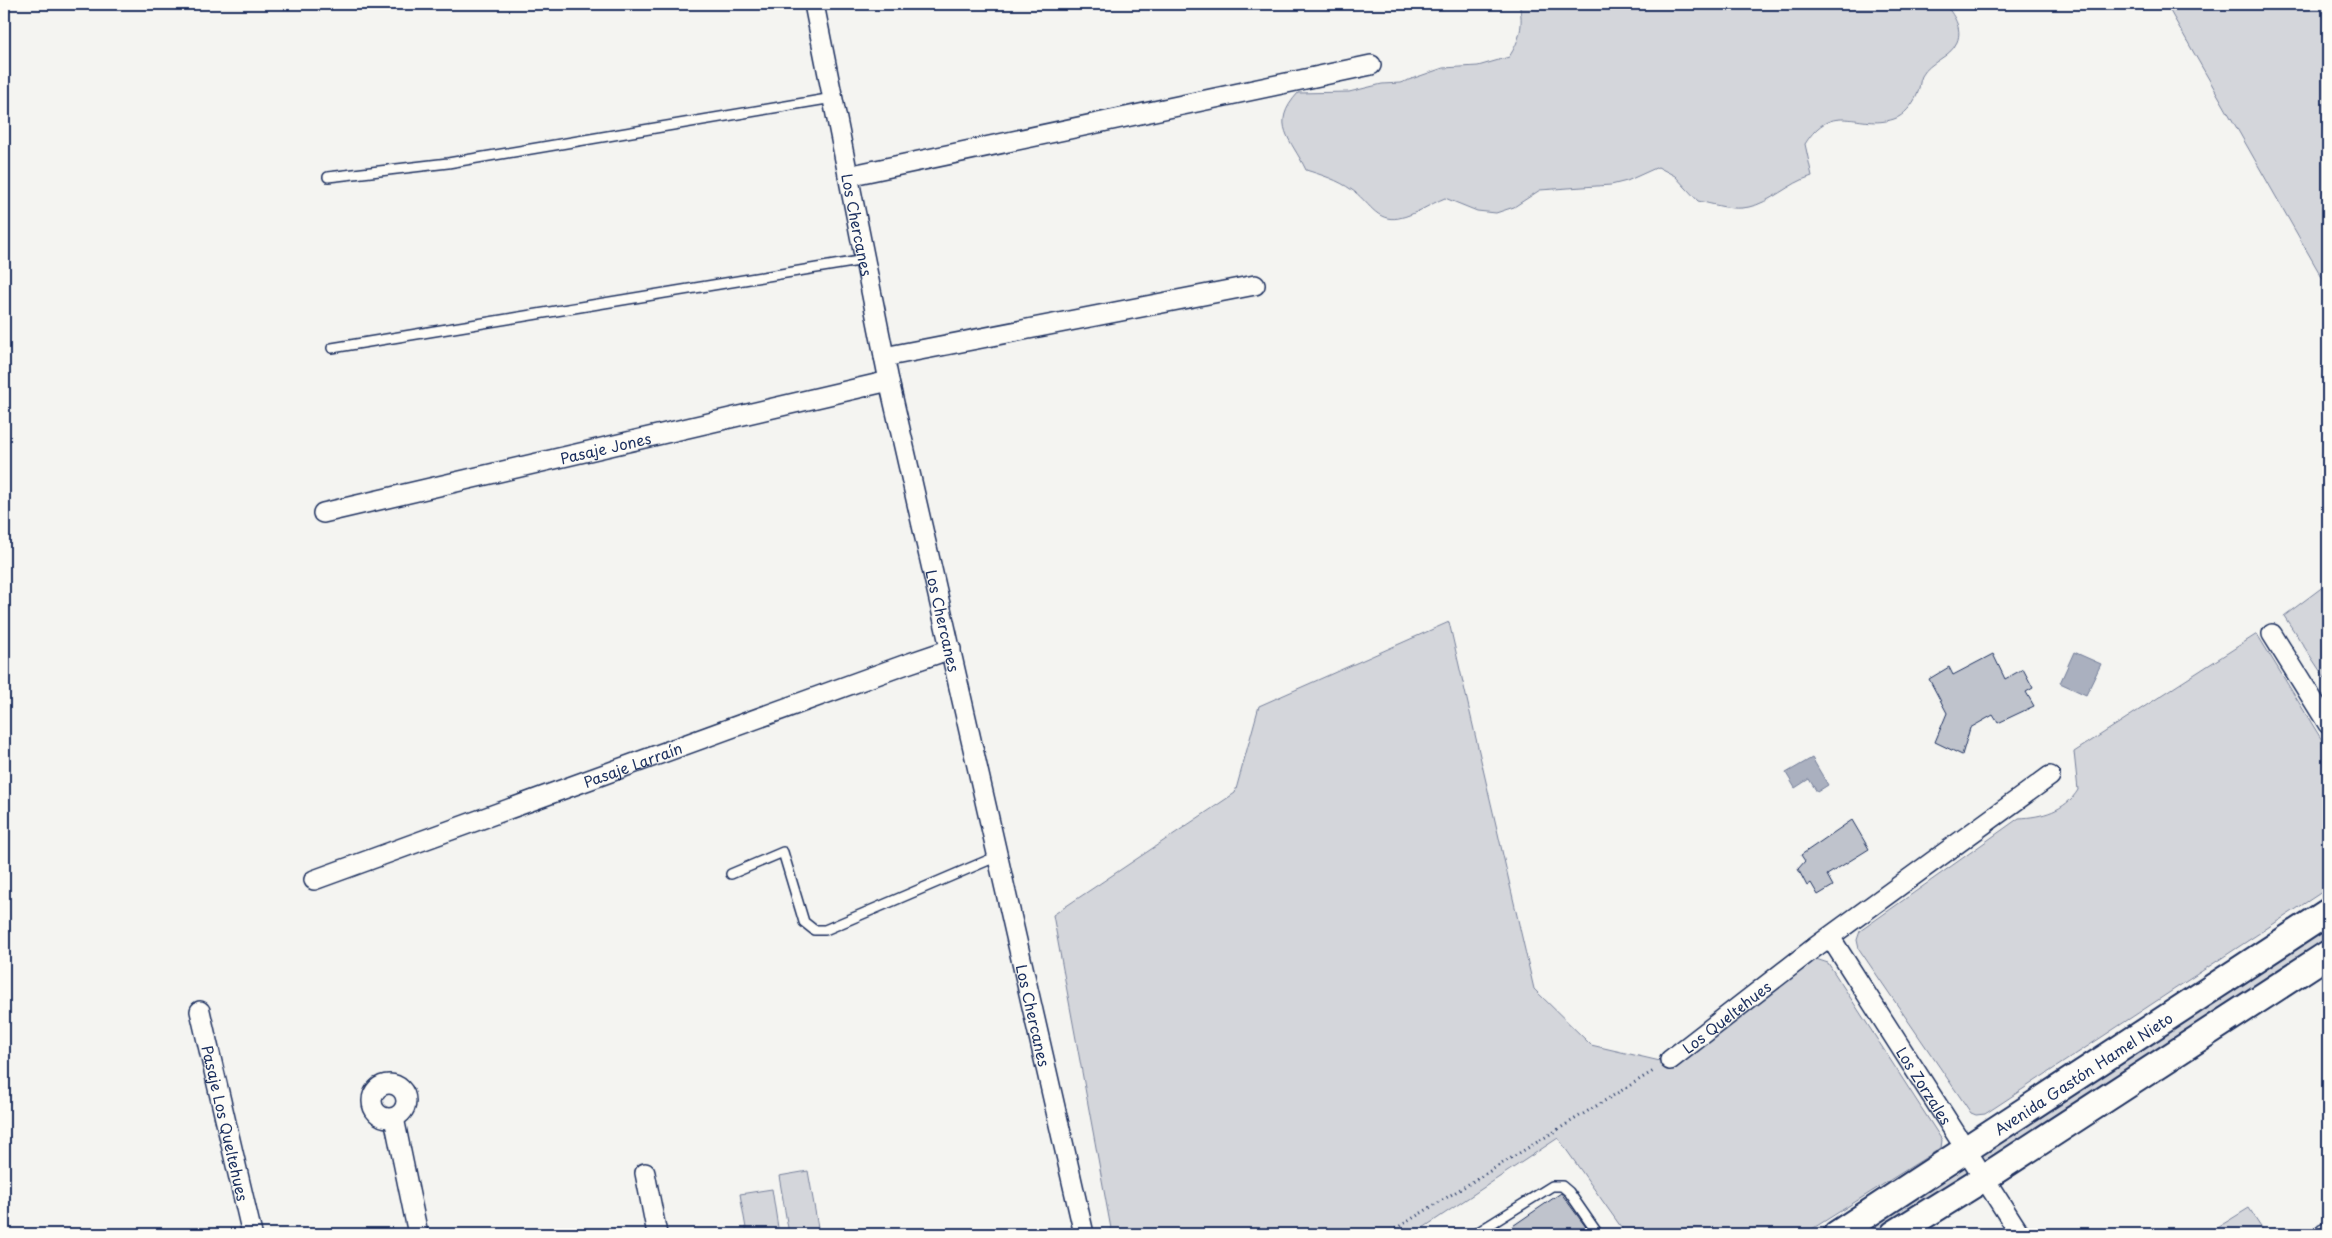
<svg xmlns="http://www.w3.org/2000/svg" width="2332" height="1238" font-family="'Playpen Sans',sans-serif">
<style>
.green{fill:#d4d6db;stroke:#78829c}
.water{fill:#aab0bf;stroke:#717c98}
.building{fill:#bfc3cc;stroke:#1b2f5e}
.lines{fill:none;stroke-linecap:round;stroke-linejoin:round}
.lane-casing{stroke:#1b2f5e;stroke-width:12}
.street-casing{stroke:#1b2f5e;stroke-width:22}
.secondary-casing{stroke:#1b2f5e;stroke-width:30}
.path{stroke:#1b2f5e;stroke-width:3;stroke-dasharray:1 4;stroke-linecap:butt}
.lane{stroke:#fdfcf7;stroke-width:9}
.street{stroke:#fdfcf7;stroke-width:19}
.secondary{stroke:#fdfcf7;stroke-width:26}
.labels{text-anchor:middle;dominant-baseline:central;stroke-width:4.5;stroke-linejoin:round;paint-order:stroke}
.street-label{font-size:15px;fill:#1b2f5e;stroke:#fdfcf7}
</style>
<rect width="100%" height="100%" fill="#f4f4f1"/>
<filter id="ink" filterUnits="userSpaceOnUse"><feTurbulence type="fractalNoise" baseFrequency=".02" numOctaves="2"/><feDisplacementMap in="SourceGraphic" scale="10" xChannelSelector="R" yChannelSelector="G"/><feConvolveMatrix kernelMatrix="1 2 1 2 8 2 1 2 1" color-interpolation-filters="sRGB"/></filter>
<g filter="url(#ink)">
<g class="green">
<path d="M1519 4H1945C1953 14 1963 28 1957 42 1950 58 1930 61 1922 76 1919 82 1920 89 1917 95 1913 104 1904 116 1894 119 1858 131 1833 99 1805 144L1812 176C1789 183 1770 203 1749 207 1733 211 1713 204 1698 201L1675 176 1658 167 1627 181 1611 185 1540 190 1514 207 1496 213 1477 211 1445 198C1430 204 1415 215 1399 218 1376 223 1368 200 1352 190 1338 180 1322 175 1306 170 1291 138 1269 125 1298 93L1349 92 1382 84 1400 83 1443 68 1478 66 1509 57C1520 40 1524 24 1519 4Z"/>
<polygon points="2166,4 2328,4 2328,288"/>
<polygon points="2328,583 2328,683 2284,616"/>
<polygon points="1449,622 1534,989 1591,1045 1673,1064 1816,959 1828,963 1942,1140 1941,1148 1804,1234 1626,1234 1558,1138 1414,1234 1112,1234 1053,915 1235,793 1259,706"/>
<path d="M2257 634 2328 750V888L1985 1114 1976 1115 1971 1113 1859 949 1857 940 1860 931 2019 818C2042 817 2065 811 2078 790L2074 752Z"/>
<polygon points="2328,925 2328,939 1955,1184 1874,1234 1855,1234"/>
<polygon points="808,1171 819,1233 789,1234 779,1176"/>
<polygon points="772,1189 779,1234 747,1234 740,1194"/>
<polygon points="2249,1208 2266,1234 2207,1234"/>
</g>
<g class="water">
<polygon points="2074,652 2101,664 2086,695 2060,683"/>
<polygon points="1812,758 1828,785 1817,792 1809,779 1795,788 1786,773"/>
</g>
<g class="building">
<polygon points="1993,654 2005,679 2023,669 2033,688 2026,692 2034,706 1998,723 1993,715 1970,728 1962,755 1935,742 1947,713 1929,679 1949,667 1953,675"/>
<polygon points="1852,820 1869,849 1827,875 1833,886 1818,895 1811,883 1807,886 1798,869 1805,861 1801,855"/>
<polygon points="1561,1193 1591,1234 1501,1234"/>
</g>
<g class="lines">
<defs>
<g id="lane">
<polyline points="328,177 448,163 833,98"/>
<polyline points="332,348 865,260"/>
<polyline points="731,874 783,852 804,922 814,930 825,930 998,856"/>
<polyline points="1475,1234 1552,1186 1562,1186 1569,1192 1598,1234"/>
</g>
<g id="street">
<path id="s1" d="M814 4 889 381 1084 1234"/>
<polyline points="848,176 1371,65"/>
<polyline points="884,357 1255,285"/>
<path id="s2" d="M323 513 889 381"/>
<polyline points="2272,634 2328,724"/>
<path id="s3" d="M314 880 904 665 951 649"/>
<path id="s4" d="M1830 937 2020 1234"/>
<path id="s5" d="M200 1011 252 1234"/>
<path id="s6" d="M1670 1060 1814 948 2050 776"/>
<circle cx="389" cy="1101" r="17"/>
<polyline points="394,1118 418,1234"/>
<polyline points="645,1173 657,1234"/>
<polyline points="2324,1234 2328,1232"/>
</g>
<g id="secondary">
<path id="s7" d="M1837 1234 2328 912"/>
<polyline points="1894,1234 1984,1178 2328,954"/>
</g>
</defs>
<use href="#lane" class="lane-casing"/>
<use href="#street" class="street-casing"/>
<use href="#secondary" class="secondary-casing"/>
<polyline class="path" points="1387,1234 1655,1070"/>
<use href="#lane" class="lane"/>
<use href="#street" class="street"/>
<use href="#secondary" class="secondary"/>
</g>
</g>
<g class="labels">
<g class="street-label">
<text stroke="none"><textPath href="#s1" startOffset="225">Los Chercanes</textPath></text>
<text stroke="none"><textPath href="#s2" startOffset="290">Pasaje Jones</textPath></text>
<text stroke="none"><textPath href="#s1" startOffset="630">Los Chercanes</textPath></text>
<text stroke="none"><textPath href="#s3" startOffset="339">Pasaje Larraín</textPath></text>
<text stroke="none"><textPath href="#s1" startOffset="1035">Los Chercanes</textPath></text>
<text stroke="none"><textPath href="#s6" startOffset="71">Los Queltehues</textPath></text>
<text stroke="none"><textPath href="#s7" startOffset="294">Avenida Gastón Hamel Nieto</textPath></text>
<text stroke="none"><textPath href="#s4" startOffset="176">Los Zorzales</textPath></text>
<text stroke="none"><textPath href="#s5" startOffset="115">Pasaje Los Queltehues</textPath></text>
</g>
</g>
<rect width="2332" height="1238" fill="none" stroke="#fdfcf7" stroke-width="20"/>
<rect x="10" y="10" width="2312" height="1218" fill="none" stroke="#1b2f5e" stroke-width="2" filter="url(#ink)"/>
</svg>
